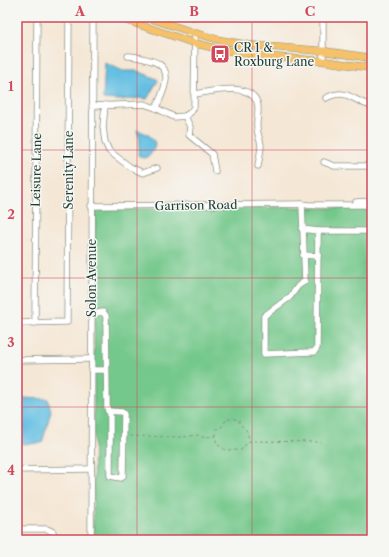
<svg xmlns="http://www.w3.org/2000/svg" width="389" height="557" font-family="'Libre Caslon Text',serif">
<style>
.green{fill:#75c88b;stroke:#4a8260}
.water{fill:#65bfe3;stroke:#427e8c}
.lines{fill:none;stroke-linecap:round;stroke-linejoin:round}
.minor-casing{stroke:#8a9284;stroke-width:7}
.major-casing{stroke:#8a9284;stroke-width:8}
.path{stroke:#8a9284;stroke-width:1;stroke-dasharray:3 3;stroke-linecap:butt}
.minor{stroke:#fff;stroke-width:5.5}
.major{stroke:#f5c16b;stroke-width:7}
.grid{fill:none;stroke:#d1495b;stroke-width:1;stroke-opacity:0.55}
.labels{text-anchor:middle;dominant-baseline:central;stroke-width:3;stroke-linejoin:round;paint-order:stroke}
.poi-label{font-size:12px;fill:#1f3d34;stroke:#f6f6f2;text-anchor:start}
.street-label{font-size:12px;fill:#1f3d34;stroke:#f6f6f2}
.neatline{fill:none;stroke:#d1495b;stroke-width:1.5}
.grid-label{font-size:13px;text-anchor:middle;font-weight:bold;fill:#d1495b}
</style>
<rect width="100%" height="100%" fill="#f6f6f2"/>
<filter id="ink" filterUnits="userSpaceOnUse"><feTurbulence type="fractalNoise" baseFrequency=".025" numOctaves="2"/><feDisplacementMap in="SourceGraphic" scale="8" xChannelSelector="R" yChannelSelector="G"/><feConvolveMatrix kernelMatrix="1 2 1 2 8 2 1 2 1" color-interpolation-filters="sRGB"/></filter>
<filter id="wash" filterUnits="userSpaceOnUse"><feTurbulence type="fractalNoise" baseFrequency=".012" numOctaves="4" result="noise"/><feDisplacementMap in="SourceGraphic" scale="16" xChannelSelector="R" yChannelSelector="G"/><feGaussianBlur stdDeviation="0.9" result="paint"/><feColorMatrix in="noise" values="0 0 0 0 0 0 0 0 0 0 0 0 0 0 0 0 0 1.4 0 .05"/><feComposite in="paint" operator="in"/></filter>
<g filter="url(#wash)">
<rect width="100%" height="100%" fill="#f5e7d5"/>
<polygon class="green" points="299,207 308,208 372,208 372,496 369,498 372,540 93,540 95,209"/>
<g class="water">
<path d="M105 63 123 71H137L157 79 158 81C153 87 151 93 147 99L141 98 120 100 103 99Z"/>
<path d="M137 130C152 135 163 143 147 157L143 158 139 156 138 154 140 140Z"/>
<polygon points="17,398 48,399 51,411 42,443 17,444"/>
</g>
</g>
<g filter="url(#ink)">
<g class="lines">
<defs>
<g id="minor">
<polyline points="195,17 195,18"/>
<polyline points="368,17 372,19"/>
<path d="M128 56C135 56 142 58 149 60 177 67 164 90 156 108"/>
<polyline points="371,58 372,47"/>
<polyline points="323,61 323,17"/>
<path d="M194 94C211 92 249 81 257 102 260 110 256 119 257 127 257 133 260 139 261 145 261 151 259 159 258 166"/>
<path d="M326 98C348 87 353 102 372 106"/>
<polyline points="105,105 103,127 105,142 109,151 130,167 143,173 157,168"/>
<polyline points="92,106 144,104 156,108 174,117 185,116 191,112 194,107 195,33"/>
<polyline points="185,116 190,127 189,135 212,154 215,171"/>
<polyline points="324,162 334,166 372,166"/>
<polyline points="356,202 372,201"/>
<polyline points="302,204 305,281 298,286 290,297 264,316 264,354 311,352 314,352 317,348 318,231 302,229"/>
<polyline points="91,206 302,204 308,205 372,205"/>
<polyline points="318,231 372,231"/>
<polyline points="303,255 318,256"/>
<polyline points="91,314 103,312 106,316 107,407 108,411 122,412 124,414 123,476 121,478 110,476 110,412"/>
<polyline points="17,323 67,322 69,17"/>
<polyline points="35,323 37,17"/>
<polyline points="17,360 91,359"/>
<polyline points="91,370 106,370"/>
<polyline points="17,470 91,469"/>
<polyline points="17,529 47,529 53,532 56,540"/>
<polyline points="91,540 93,17"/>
</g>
<g id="major">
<polyline points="116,17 194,43 219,49 260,56 323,61 372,68"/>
<polyline points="146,17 195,33 220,40 248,45 323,51 372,58"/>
</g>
</defs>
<use href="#minor" class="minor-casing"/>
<use href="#major" class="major-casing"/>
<g class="path">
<polyline points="130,436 183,437 198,435 203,437 216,436 216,443 225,450 241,450 249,441 321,442"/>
<path d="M216 436V429C222 428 225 424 226 419H239V423L247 431 249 440"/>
</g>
<use href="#minor" class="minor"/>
<use href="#major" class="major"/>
</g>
</g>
<path class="grid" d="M137 17V540M252 17V540M17 150H372M17 278H372M17 407H372"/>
<defs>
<symbol id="bus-square" viewBox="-11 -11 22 22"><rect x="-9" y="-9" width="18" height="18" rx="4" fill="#d1495b" stroke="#f6f6f2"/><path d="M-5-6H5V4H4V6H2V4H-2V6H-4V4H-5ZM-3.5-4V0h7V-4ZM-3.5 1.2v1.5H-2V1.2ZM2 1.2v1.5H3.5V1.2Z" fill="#fff"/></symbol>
</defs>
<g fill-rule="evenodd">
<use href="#bus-square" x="209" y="43" width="22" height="22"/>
</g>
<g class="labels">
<g class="poi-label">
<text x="234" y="47">CR 1 &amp;<tspan x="234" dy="14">Roxburg Lane</tspan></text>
</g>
<g class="street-label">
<text transform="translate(36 170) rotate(-89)">Leisure Lane</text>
<text transform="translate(68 170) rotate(-90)">Serenity Lane</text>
<text transform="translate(196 205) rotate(-1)">Garrison Road</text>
<text transform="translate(91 278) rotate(-90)">Solon Avenue</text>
</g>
</g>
<rect width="389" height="557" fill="none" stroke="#f6f6f2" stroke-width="44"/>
<rect x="22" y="22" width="345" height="513" class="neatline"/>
<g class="grid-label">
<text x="80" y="16">A</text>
<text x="194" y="16">B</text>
<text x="310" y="16">C</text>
<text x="11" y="91">1</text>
<text x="11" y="219">2</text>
<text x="11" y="347">3</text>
<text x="11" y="475">4</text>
</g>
</svg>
